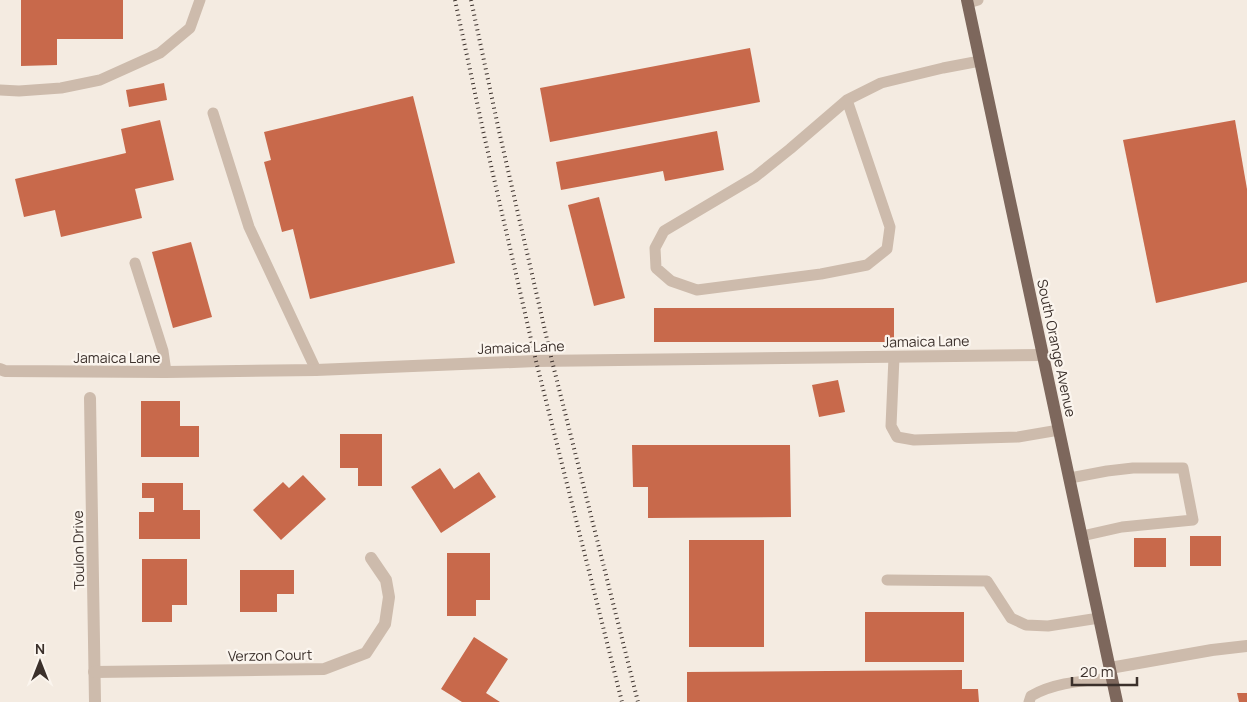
<svg xmlns="http://www.w3.org/2000/svg" width="1247" height="702" font-family="Manrope,sans-serif">
<style>
.building{fill:#c8694b}
.lines{fill:none;stroke-linecap:round;stroke-linejoin:round}
.service{stroke:#cdbbac;stroke-width:11}
.minor{stroke:#cdbbac;stroke-width:12}
.primary{stroke:#7d675c;stroke-width:12}
.rail{stroke:#3b302b;stroke-width:4;stroke-dasharray:1 4;stroke-linecap:butt}
.labels{text-anchor:middle;dominant-baseline:central;stroke-width:4.5;stroke-linejoin:round;paint-order:stroke}
.street-label{font-size:14px;fill:#3b302b;stroke:#fbf5ee}
</style>
<rect width="100%" height="100%" fill="#f4ebe1"/>
<g class="building">
<polygon points="21,0 123,0 123,39 57,39 57,65 21,66"/>
<polygon points="750,48 760,102 550,142 540,88"/>
<polygon points="164,83 167,100 129,107 126,90"/>
<polygon points="413,96 455,263 310,299 293,229 282,232 264,162 271,160 264,132"/>
<polygon points="160,120 174,180 135,189 142,218 61,237 55,210 24,217 15,179 126,153 121,129"/>
<polygon points="1235,120 1247,189 1247,282 1156,303 1123,140"/>
<polygon points="717,131 724,170 665,181 663,171 561,190 556,162"/>
<polygon points="599,197 625,298 594,306 568,205"/>
<polygon points="191,242 212,317 173,328 152,252"/>
<rect x="654" y="308" width="240" height="34"/>
<polygon points="838,380 845,412 819,417 812,385"/>
<polygon points="141,401 180,401 180,426 199,426 199,457 141,457"/>
<polygon points="340,434 382,434 382,486 358,486 358,468 340,468"/>
<polygon points="632,445 790,445 791,517 648,518 648,487 633,487"/>
<polygon points="440,468 454,489 479,472 496,497 441,533 411,487"/>
<polygon points="303,475 326,499 281,540 253,510 283,482 289,488"/>
<polygon points="142,483 183,483 183,510 200,510 200,539 139,539 139,512 154,512 154,498 142,498"/>
<rect x="1190" y="536" width="31" height="30"/>
<rect x="1134" y="538" width="32" height="29"/>
<rect x="689" y="540" width="75" height="107"/>
<polygon points="447,553 490,553 490,600 476,600 476,616 447,616"/>
<polygon points="142,559 187,559 187,605 172,605 172,622 142,622"/>
<polygon points="240,570 294,570 294,594 277,594 277,612 240,612"/>
<rect x="865" y="612" width="99" height="50"/>
<polygon points="474,637 508,659 486,693 500,702 462,702 441,689"/>
<polygon points="962,670 962,689 978,689 979,702 687,702 687,672"/>
<polygon points="1237,693 1247,693 1247,702 1239,702"/>
</g>
<g class="lines">
<g class="service">
<polyline points="968,3 978,0"/>
<polyline points="0,90 19,91 61,88 100,80 160,53 190,28 200,0"/>
<polyline points="847,100 890,227 887,249 867,265 821,274 697,290 671,281 656,268 655,248 664,231 755,177 790,149 847,100 881,83 943,68 980,61"/>
<polyline points="213,113 249,227 316,370"/>
<polyline points="135,263 163,351 166,372"/>
<polyline points="894,357 891,426 897,437 914,440 1018,437 1059,430"/>
<polyline points="1070,478 1107,471 1133,468 1183,468 1193,520 1122,527 1082,536"/>
<polyline points="887,580 987,581 1011,618 1026,625 1048,626 1099,618"/>
<path d="M1029 702 1031 696C1055 682 1084 681 1112 678"/>
</g>
<g class="minor">
<polyline points="0,369 5,371 166,372 316,370 536,361 1043,355"/>
<polyline points="90,398 95,702"/>
<polyline points="1110,668 1212,650 1247,646"/>
<polyline points="94,672 324,669 366,653 385,624 389,597 386,580 371,558"/>
</g>
<polyline class="primary" points="967,0 1117,702"/>
<g class="rail">
<polyline points="455,0 484,135 536,361 622,702"/>
<polyline points="471,0 499,131 552,361 638,702"/>
</g>
</g>
<g class="labels">
<g class="street-label">
<text transform="translate(926 341) rotate(-1)">Jamaica Lane</text>
<text transform="translate(521 347) rotate(-2)">Jamaica Lane</text>
<text transform="translate(1057 348) rotate(78)">South Orange Avenue</text>
<text x="117" y="357">Jamaica Lane</text>
<text transform="translate(78 550) rotate(-91)">Toulon Drive</text>
<text transform="translate(270 655) rotate(-1)">Verzon Court</text>
</g>
</g>
<g transform="translate(40 662)" stroke="#fbf5ee" stroke-width="4" paint-order="stroke">
<path d="M0-4L9 19L0 12L-9 19Z" fill="#3b302b"/>
<text y="-8" font-size="14" font-weight="bold" text-anchor="middle" fill="#3b302b">N</text>
</g>
<path d="M1072 677v8h65v-8" fill="none" stroke="#3b302b" stroke-width="2.5"/>
<text x="1080" y="677" font-size="15" fill="#3b302b" stroke="#fbf5ee" stroke-width="4" paint-order="stroke">20 m</text>
</svg>
